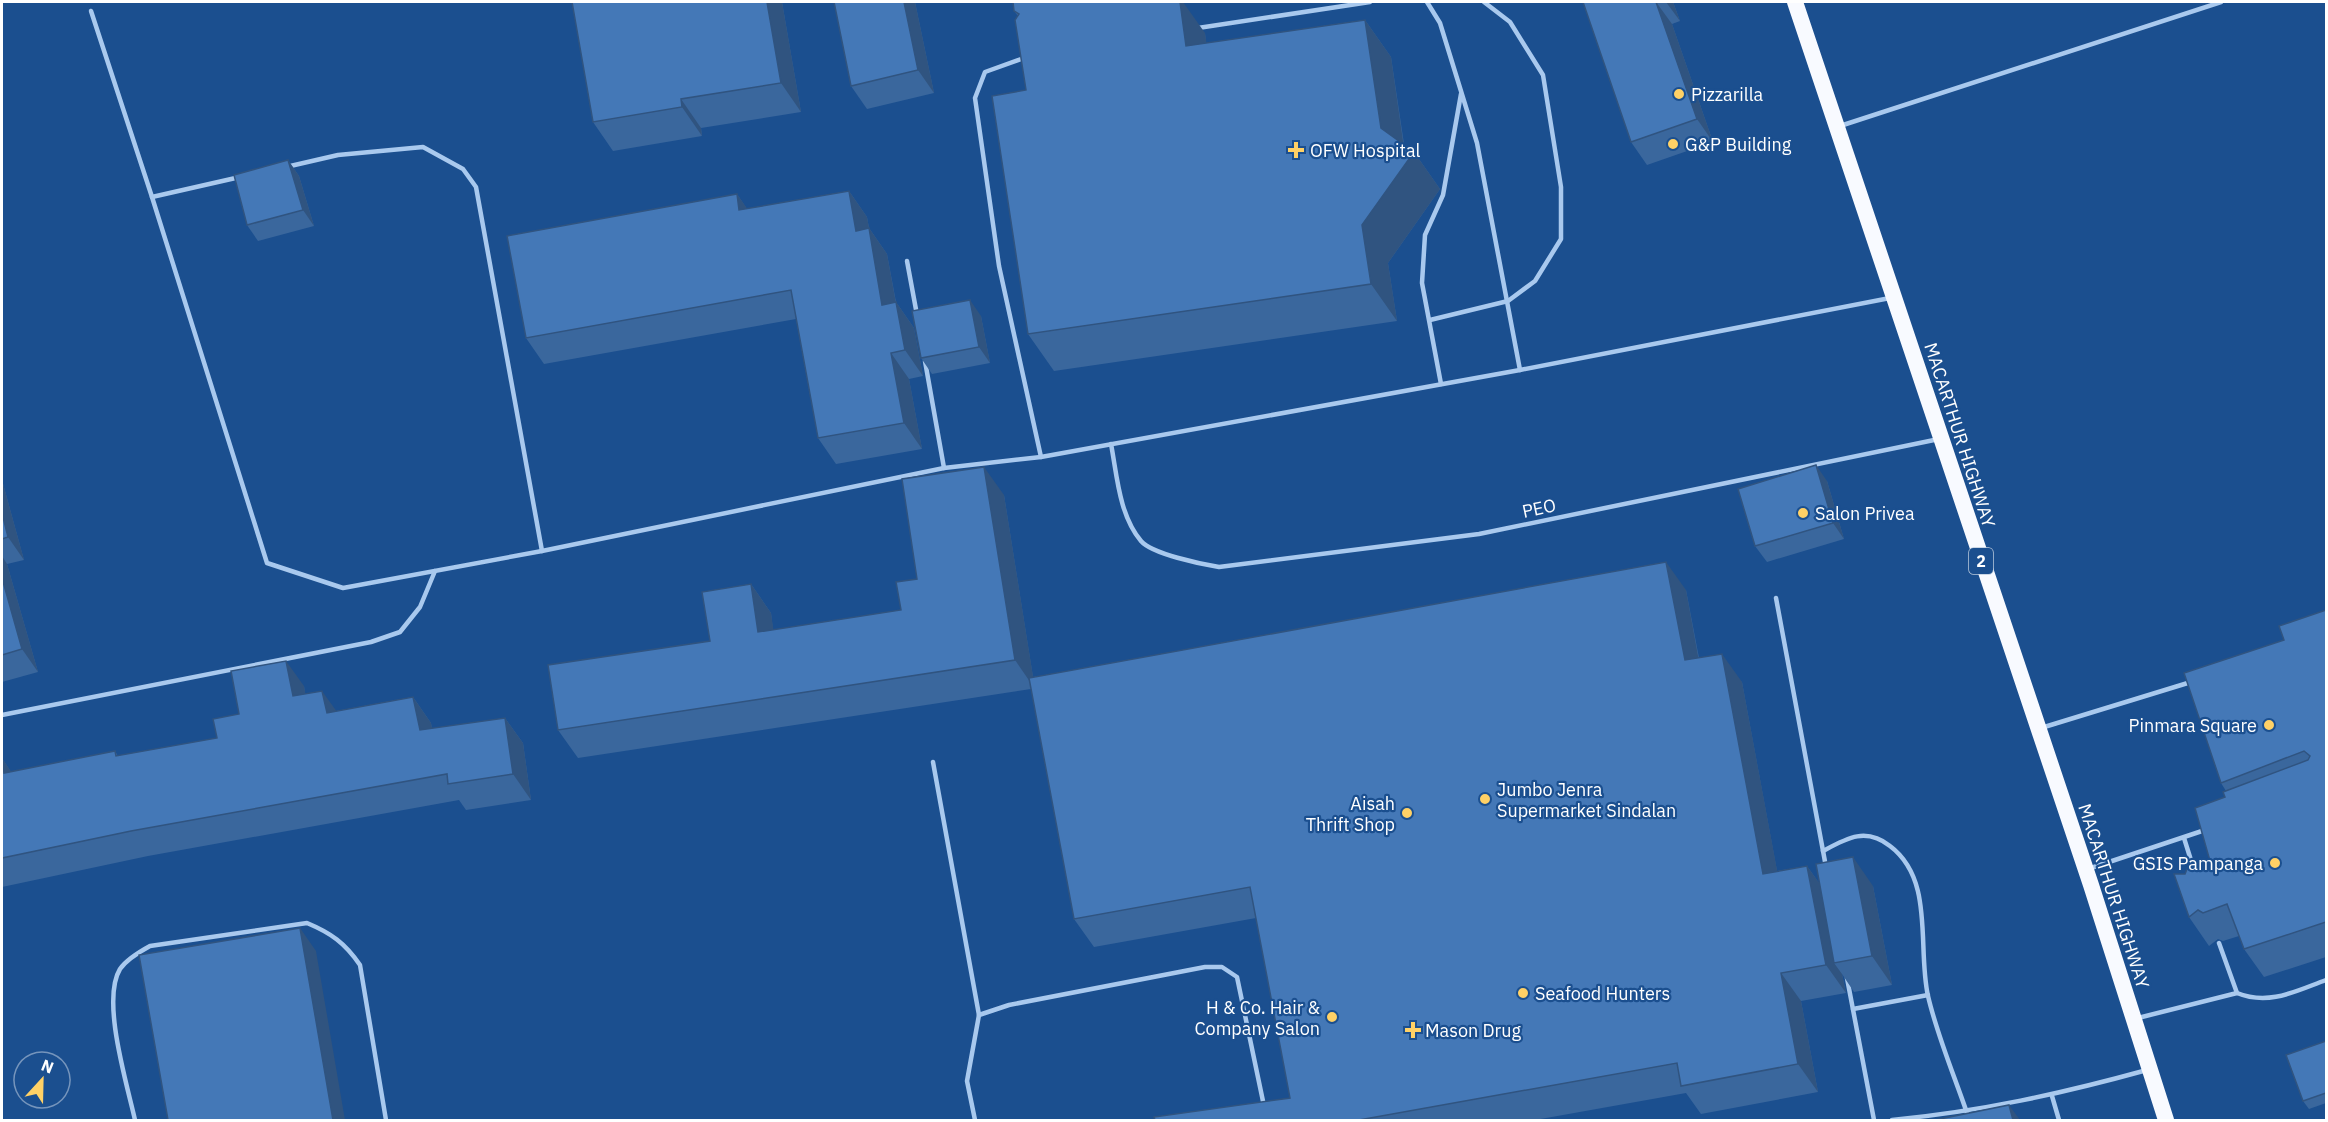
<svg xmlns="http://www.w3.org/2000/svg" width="2328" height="1122" font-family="'IBM Plex Sans',sans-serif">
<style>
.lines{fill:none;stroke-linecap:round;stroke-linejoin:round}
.service{stroke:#a9c9ee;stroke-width:4.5}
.trunk{stroke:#f8faff;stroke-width:16}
.wall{fill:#3a679d}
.shaded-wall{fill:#305480}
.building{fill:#4478b7;stroke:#305480;stroke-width:1.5}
.poi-dot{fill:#ffd166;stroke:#1b4f8f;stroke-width:2}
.labels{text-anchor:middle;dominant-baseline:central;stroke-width:4.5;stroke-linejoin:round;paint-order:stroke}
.shield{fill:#1b4f8f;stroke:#bbcadd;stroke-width:1.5}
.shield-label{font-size:16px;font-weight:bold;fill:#fff}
.poi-label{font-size:18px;fill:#fff;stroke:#1b4f8f;text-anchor:start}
.street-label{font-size:18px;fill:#fff;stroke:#1b4f8f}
</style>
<rect width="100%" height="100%" fill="#1b4f8f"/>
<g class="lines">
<g class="service">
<polyline points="1427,2 1440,23 1477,143 1520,370"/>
<polyline points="91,11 152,197"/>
<polyline points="1198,28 1370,2"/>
<polyline points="1027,57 985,72 975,98 999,266 1041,457"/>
<polyline points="1840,126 2221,2"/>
<polyline points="286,167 338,155 423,147 463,169 476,187 542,551"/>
<polyline points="240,177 152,197 267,563 343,588 542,551 944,468 1041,457 1520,370 1890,298"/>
<polyline points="907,261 917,315"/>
<polyline points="1430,320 1508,301 1535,281 1561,239 1561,187 1543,75 1510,22 1484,2"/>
<polyline points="925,361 944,468"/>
<polyline points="1441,384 1422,283 1425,235 1443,195 1461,94"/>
<path d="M1111 444C1117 475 1119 515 1141 541 1152 554 1201 564 1219 567L1479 534 1939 439"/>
<polyline points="1776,598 1826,867"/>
<polyline points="2,715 371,642 400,632 420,607 435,571"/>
<polyline points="2041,728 2191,682"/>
<polyline points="933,762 979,1015 1009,1005 1205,967 1222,967 1237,977 1264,1106"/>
<polyline points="2184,838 2195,873"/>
<path d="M1823 851C1847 838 1866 827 1890 846 1935 880 1917 947 1928 996 1937 1035 1954 1075 1967 1113"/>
<polyline points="2088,869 2205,830"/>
<path d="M2219 943 2237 993C2269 1006 2296 991 2326 980"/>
<polyline points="1847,978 1874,1120"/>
<polyline points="1853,1009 1928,995"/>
<polyline points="2138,1018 2237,993"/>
<polyline points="2052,1096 2059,1120"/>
<path d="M135 1120C127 1084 101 1000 120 969 127 959 139 952 150 946L307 923C331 933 345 943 360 965L386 1120"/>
<polyline points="975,1120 967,1081 979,1015"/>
<path d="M1892 1120C1982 1111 2060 1094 2147 1070"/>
</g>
<polyline class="trunk" points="1795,2 2091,885 2166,1120"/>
</g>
<g class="wall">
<polygon points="572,2 782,2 801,112 701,128 702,136 613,151 593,122"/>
<polygon points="915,2 934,93 867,109 851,86"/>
<polygon points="1583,2 1673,2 1680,21 1672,24 1713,142 1647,165 1631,142"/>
<polygon points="1014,11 1205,33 1206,43 1365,20 1391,57 1404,144 1414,152 1440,189 1388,263 1397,321 1054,371 1028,334 1026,90 1018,16"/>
<polygon points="288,160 299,176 314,226 258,241 247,225"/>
<polygon points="849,191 867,217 869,228 887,254 896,302 914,328 923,376 909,379 922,449 836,464 818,438 796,319 544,364 526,338 737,194 747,209"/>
<polygon points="981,316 990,363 932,374 921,358"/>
<polygon points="2,480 24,560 7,564 38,672 2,682"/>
<polygon points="1827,481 1844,539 1767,562 1755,546"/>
<polygon points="1004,495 1033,677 1686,590 1699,658 1742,682 1777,871 1807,866 1819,883 1873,886 1892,985 1854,992 1842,974 1846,993 1801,1001 1818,1092 1701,1114 1686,1093 1535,1120 1155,1120 1290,1098 1256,918 1094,947 1074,919 1031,689 578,758 558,730 710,641 751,584 771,613 773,630 901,610 917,579"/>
<polygon points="2326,611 2326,957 2264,977 2244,949 2239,936 2223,941 2218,939 2209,946 2189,917 2185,874 2210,861 2225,797 2226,791 2221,783 2284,640"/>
<polygon points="304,686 305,694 336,711 413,697 431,723 432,729 505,718 523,743 531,800 466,810 459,800 148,856 2,887 2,758 11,772 115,751 118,756 217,738 239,714"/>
<polygon points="2326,1041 2326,1103 2309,1109 2303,1101"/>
</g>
<g class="shaded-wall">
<polygon points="767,2 782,2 801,112 781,83"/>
<polygon points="904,2 915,2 934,93 918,70"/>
<polygon points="1180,2 1183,2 1205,33 1212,83 1186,46"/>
<polygon points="1656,2 1672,24 1713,142 1697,119"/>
<polygon points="1666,2 1673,2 1680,21"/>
<polygon points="1365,20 1391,57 1406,162 1414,152 1440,189 1388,263 1397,321 1371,284 1362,225 1381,128"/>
<polygon points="681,99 701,128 702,136 682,107"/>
<polygon points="288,160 299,176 314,226 303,210"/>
<polygon points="849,191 867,217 869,228 887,254 901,331 882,305 856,231"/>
<polygon points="737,194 755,220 739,210"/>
<polygon points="970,300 981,316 990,363 979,347"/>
<polygon points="896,302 914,328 923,376 905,350"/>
<polygon points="891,353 909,379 922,449 904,423"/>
<polygon points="1816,465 1827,481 1844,539 1833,523"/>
<polygon points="984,467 1004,495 1035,689 1015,660"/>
<polygon points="2,480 24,560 8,537 2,513"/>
<polygon points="2,556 7,564 38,672 22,649 2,578"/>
<polygon points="1666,562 1686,590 1704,689 1685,660"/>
<polygon points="751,584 771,613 778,661 758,632"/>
<polygon points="1722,654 1742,682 1783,902 1763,874"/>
<polygon points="286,661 304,686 310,721 293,696"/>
<polygon points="322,691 340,716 327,713"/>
<polygon points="413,697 431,723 437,756 420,730"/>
<polygon points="505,718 523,743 531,800 513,774"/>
<polygon points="2,758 18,782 4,773"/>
<polygon points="1853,857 1873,886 1892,985 1872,956"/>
<polygon points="1807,866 1827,894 1834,963 1842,974 1846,993 1826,965"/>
<polygon points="300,928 316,951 345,1120 333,1120"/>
<polygon points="1781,973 1801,1001 1818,1092 1798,1064"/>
<polygon points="2009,1105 2020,1120 2013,1120"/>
</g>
<g class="building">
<polygon points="572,2 767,2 781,83 681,99 682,107 593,122"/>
<polygon points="834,2 904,2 918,70 851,86"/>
<polygon points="1013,2 1180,2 1186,46 1365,20 1381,128 1414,152 1362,225 1371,284 1028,334 992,96 1026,90 1015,20 1019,14 1014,11"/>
<polygon points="1583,2 1656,2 1697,119 1631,142"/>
<polygon points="288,160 303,210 247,225 234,175"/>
<polygon points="849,191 856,231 869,228 882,305 896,302 905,350 891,353 904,423 818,438 791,290 526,338 507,236 737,194 739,210"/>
<polygon points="970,300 979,347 921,358 912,311"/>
<polygon points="1816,465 1833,523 1755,546 1738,489"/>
<polygon points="984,467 1015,660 558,730 548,665 710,641 702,592 751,584 758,632 901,610 896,582 917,579 902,479"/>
<polygon points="2,513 8,537 2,539"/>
<polygon points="1666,562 1685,660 1722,654 1763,874 1807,866 1826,965 1781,973 1798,1064 1681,1086 1677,1063 1359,1120 1155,1120 1154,1117 1290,1098 1250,887 1074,919 1029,678"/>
<polygon points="2,578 22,649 2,655"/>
<polygon points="2326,610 2326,922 2244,949 2227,904 2203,913 2198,910 2189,917 2174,874 2185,874 2187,869 2210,861 2195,808 2225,797 2223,792 2308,760 2310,756 2304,751 2221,783 2184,673 2284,640 2279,626"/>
<polygon points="286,661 293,696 322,691 327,713 413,697 420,730 505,718 513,774 448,784 447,774 131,831 2,858 2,761 4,773 115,751 116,756 217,738 213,719 239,714 231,671"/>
<polygon points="1853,857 1872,956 1834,963 1816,864"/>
<polygon points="300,928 333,1120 168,1120 139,955"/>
<polygon points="2326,1041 2326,1093 2303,1101 2286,1055"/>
<polygon points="2009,1105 2013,1120 1935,1120"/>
</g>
<g class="poi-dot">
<circle cx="1679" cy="94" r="6"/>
<circle cx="1673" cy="144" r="6"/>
<path d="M1293 141h6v6h6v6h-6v6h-6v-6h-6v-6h6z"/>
<circle cx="1803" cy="513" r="6"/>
<circle cx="2269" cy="725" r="6"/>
<circle cx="1485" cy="799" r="6"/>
<circle cx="1407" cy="813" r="6"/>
<circle cx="2275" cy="863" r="6"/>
<circle cx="1523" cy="993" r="6"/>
<circle cx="1332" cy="1017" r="6"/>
<path d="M1410 1021h6v6h6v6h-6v6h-6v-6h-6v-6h6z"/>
</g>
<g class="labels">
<rect class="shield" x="1969" y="548" width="24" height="26" rx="4.5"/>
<g class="shield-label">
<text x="1981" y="561">2</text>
</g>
<g class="poi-label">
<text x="1691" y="94">Pizzarilla</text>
<text x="1685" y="144">G&amp;P Building</text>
<text x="1310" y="150">OFW Hospital</text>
<text x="1815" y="513">Salon Privea</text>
<text x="2257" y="725" text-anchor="end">Pinmara Square</text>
<text x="1497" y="789">Jumbo Jenra<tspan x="1497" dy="21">Supermarket Sindalan</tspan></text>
<text x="1395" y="803" text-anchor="end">Aisah<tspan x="1395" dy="21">Thrift Shop</tspan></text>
<text x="2263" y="863" text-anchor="end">GSIS Pampanga</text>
<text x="1535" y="993">Seafood Hunters</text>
<text x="1320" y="1007" text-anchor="end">H &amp; Co. Hair &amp;<tspan x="1320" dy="21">Company Salon</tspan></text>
<text x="1425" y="1030">Mason Drug</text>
</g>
<g class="street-label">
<text transform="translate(1960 435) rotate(72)">MACARTHUR HIGHWAY</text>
<text transform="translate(1539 508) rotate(-12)">PEO</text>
<text transform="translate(2114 896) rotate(72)">MACARTHUR HIGHWAY</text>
</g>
</g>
<rect width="2328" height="1122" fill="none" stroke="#ffffff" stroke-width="6"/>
<g transform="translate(42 1080) rotate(22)"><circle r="28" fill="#1b4f8f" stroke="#7695bc" stroke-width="1.5"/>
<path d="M0-4.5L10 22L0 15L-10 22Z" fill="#ffd166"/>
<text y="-9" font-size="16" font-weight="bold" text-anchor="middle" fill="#ffffff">N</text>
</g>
</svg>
